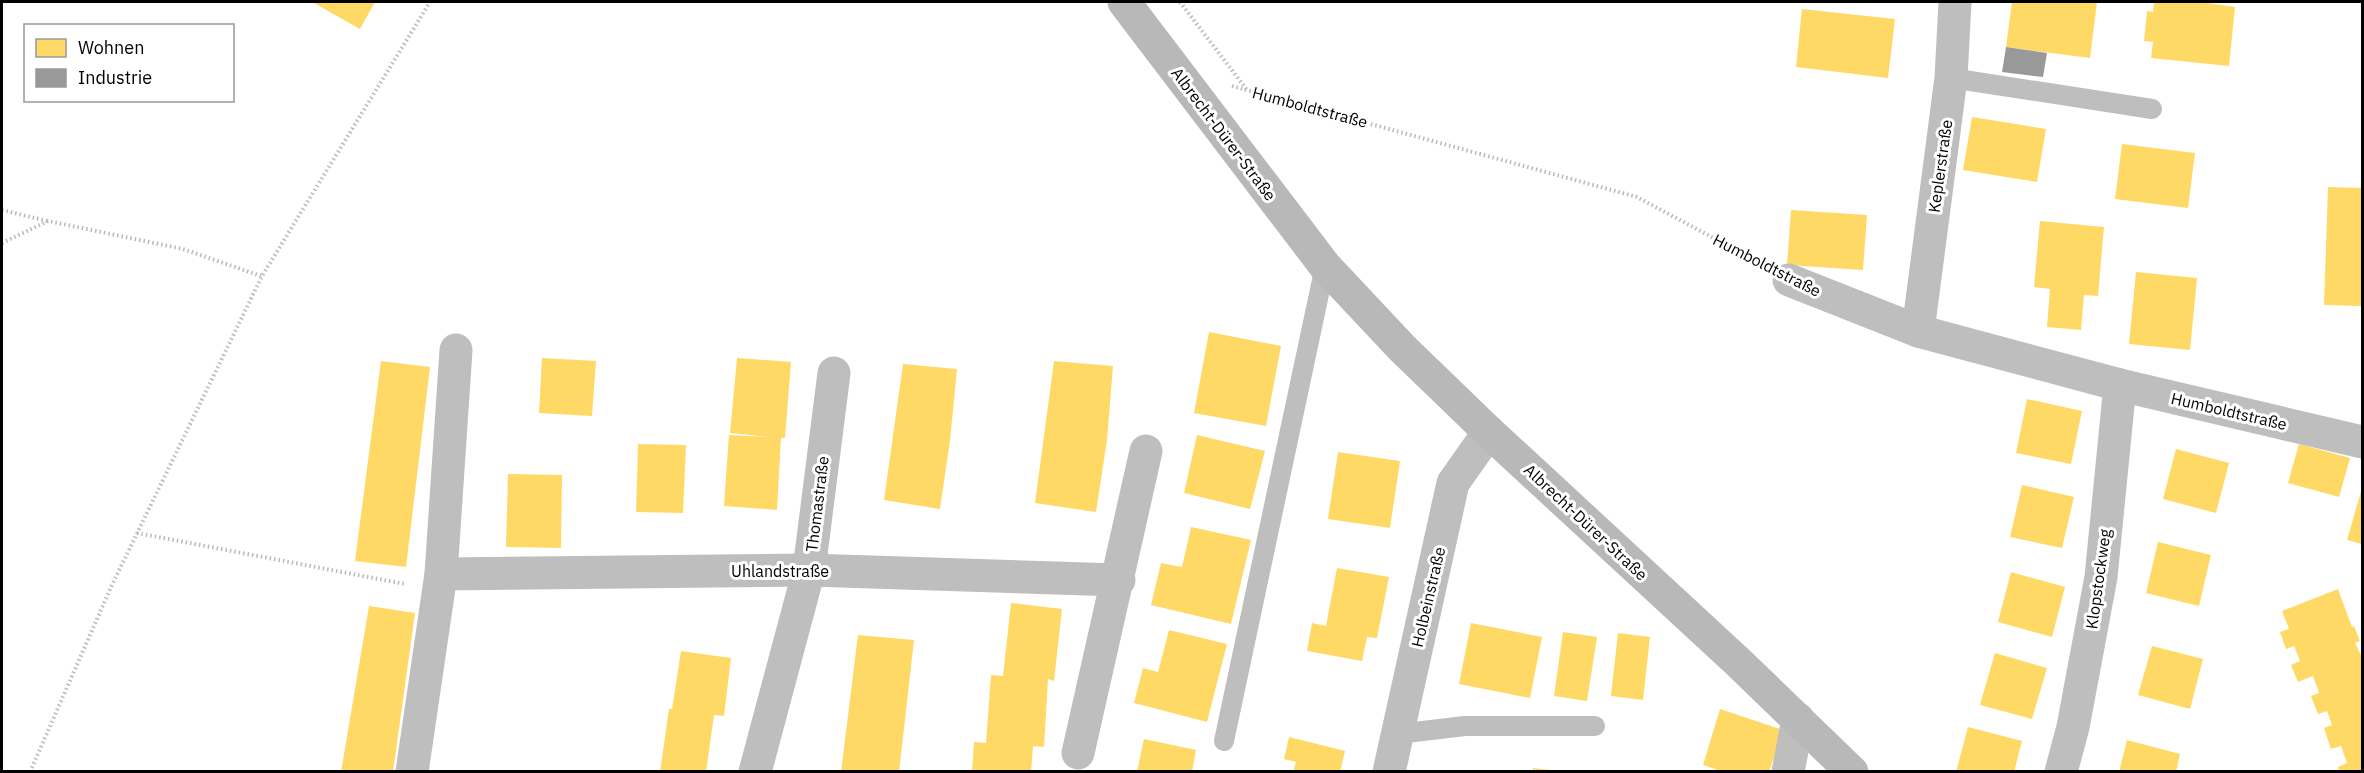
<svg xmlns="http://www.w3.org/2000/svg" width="2364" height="773" font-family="'IBM Plex Sans',sans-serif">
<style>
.homes{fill:#ffd966}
.industry{fill:#999}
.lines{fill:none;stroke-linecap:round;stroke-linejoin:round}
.path{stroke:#b9b9b9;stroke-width:4;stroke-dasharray:1.5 3;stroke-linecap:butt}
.lane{stroke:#bebebe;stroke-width:20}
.street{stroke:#bebebe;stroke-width:33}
.secondary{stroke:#b8b8b8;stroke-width:33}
.labels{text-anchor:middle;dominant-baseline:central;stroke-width:6;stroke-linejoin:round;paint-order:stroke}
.street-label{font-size:16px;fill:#000;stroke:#fff}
</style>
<rect width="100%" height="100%" fill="#fff"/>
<g class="homes">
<polygon points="312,2 375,2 360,29"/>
<polygon points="2012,2 2097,2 2090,58 2006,47"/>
<polygon points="2154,2 2200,2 2235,7 2229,66 2151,58 2153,42 2144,41 2147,11 2153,12"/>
<polygon points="1802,9 1895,19 1888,78 1796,67"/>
<polygon points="1972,117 2046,129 2037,182 1963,170"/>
<polygon points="2122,144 2195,153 2188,208 2115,199"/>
<polygon points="2328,187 2362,188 2362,306 2324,305"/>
<polygon points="1791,210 1867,215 1863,270 1787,265"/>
<polygon points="2040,221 2104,227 2098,296 2084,295 2081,330 2047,327 2050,289 2034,287"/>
<polygon points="2136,272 2197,278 2190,350 2129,344"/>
<polygon points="1209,332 1281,346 1266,426 1194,413"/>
<polygon points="542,358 596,361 592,416 539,413"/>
<polygon points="737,358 791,362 785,438 781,438 777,510 724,506 729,435 769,437 730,433"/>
<polygon points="381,361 430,367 406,567 355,561"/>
<polygon points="1054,361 1113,366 1107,440 1096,512 1035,503"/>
<polygon points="903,364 957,369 950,440 940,509 884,500"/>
<polygon points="2027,399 2082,411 2071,464 2016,453"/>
<polygon points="1197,435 1265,451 1250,509 1184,493"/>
<polygon points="638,444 686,445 683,513 636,512"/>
<polygon points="2299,444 2350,458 2339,497 2288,483"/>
<polygon points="2176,449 2229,463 2216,513 2163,499"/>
<polygon points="1338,452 1400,461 1390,528 1328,519"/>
<polygon points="508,474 562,475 561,548 506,547"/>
<polygon points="2022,485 2074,497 2062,548 2010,537"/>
<polygon points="2362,488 2362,544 2347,540"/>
<polygon points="1191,527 1251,540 1231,624 1151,605 1161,563 1182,567"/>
<polygon points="2158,542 2211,555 2199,606 2146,593"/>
<polygon points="1337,568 1389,577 1377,638 1367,637 1362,661 1307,651 1312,623 1326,626"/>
<polygon points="2011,572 2065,587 2052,637 1998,622"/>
<polygon points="2338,589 2352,627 2354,626 2360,641 2355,643 2362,657 2362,772 2339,772 2338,767 2347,763 2341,746 2331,749 2324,728 2332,725 2327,711 2318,714 2311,696 2319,693 2313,676 2298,682 2291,665 2300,661 2294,646 2286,649 2280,632 2289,629 2282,611"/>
<polygon points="1011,603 1062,609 1054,681 1048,679 1044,747 1033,746 1031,772 972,772 974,742 986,743 991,675 1003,676"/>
<polygon points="369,606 415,613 393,772 341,772"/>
<polygon points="1471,623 1542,637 1530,698 1459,684"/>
<polygon points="1169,630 1227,644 1207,722 1134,703 1143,668 1158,672"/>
<polygon points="1563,632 1597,637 1587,701 1554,696"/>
<polygon points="1618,633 1650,637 1643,700 1611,696"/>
<polygon points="858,635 914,640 899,772 841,772"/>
<polygon points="2152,646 2203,659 2190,709 2138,695"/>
<polygon points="681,651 731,658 724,716 714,715 706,772 660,772 669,709 672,709"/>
<polygon points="1995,653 2047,668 2032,719 1980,705"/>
<polygon points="1720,709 1783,730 1769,772 1724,772 1703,765"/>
<polygon points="1968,727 2022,741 2014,772 1956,772"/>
<polygon points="1289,737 1345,751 1340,772 1293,772 1296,762 1284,759"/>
<polygon points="1144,739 1196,750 1192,772 1137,772"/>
<polygon points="2127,740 2180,754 2176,772 2119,772"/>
<polygon points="1533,768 1550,770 1550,772 1533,772"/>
</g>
<polygon class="industry" points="2006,47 2047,53 2043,77 2002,72"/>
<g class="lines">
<g class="path">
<polyline points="1180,2 1247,90"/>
<polyline points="1232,86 1637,197 1760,263"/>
<polyline points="2,210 47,221"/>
<polyline points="2,243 48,221 183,249 261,276"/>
<polyline points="137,533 405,584"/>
<polyline points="30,772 111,587 262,276 430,2"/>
</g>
<g class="lane">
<polyline points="1951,78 2152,109"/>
<polyline points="1397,734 1465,726 1595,726"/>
<polyline points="1224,741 1325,266"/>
</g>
<g class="street">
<polyline points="1789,280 1918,331 2120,385 2362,442"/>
<polyline points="1918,331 1951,78 1955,2"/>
<polyline points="441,574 809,570 1119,580"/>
<polyline points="1078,753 1146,451"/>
<polyline points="412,772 441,574 456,350"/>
<polyline points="755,772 809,570 834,373"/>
<polyline points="1389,772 1453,483 1489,432"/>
<polyline points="1788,772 1798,719"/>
<polyline points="2061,772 2073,727 2101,577 2120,385"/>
</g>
<polyline class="secondary" points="1124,2 1325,266 1402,348 1489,432 1738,662 1852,772"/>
</g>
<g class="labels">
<g class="street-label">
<text transform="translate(1310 107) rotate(15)">Humboldtstraße</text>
<text transform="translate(1224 134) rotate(53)">Albrecht-Dürer-Straße</text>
<text transform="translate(1940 166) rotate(-82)">Keplerstraße</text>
<text transform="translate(1767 265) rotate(27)">Humboldtstraße</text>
<text transform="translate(2229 411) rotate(13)">Humboldtstraße</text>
<text transform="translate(817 504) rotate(-83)">Thomastraße</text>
<text transform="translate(1586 522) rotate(43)">Albrecht-Dürer-Straße</text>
<text x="780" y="571">Uhlandstraße</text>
<text transform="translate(2098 579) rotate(-82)">Klopstockweg</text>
<text transform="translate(1428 597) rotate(-77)">Holbeinstraße</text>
</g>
</g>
<rect width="2364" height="773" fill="none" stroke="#000000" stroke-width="6"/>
<rect x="24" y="24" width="210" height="78" fill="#ffffff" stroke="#999999" stroke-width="1.5"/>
<rect x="36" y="39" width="30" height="18" fill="#ffd966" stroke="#999999" stroke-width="1.5"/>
<text x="78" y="54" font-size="18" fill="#000000">Wohnen</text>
<rect x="36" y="69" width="30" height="18" fill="#999999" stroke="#999999" stroke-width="1.5"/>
<text x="78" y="84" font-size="18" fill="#000000">Industrie</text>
</svg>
